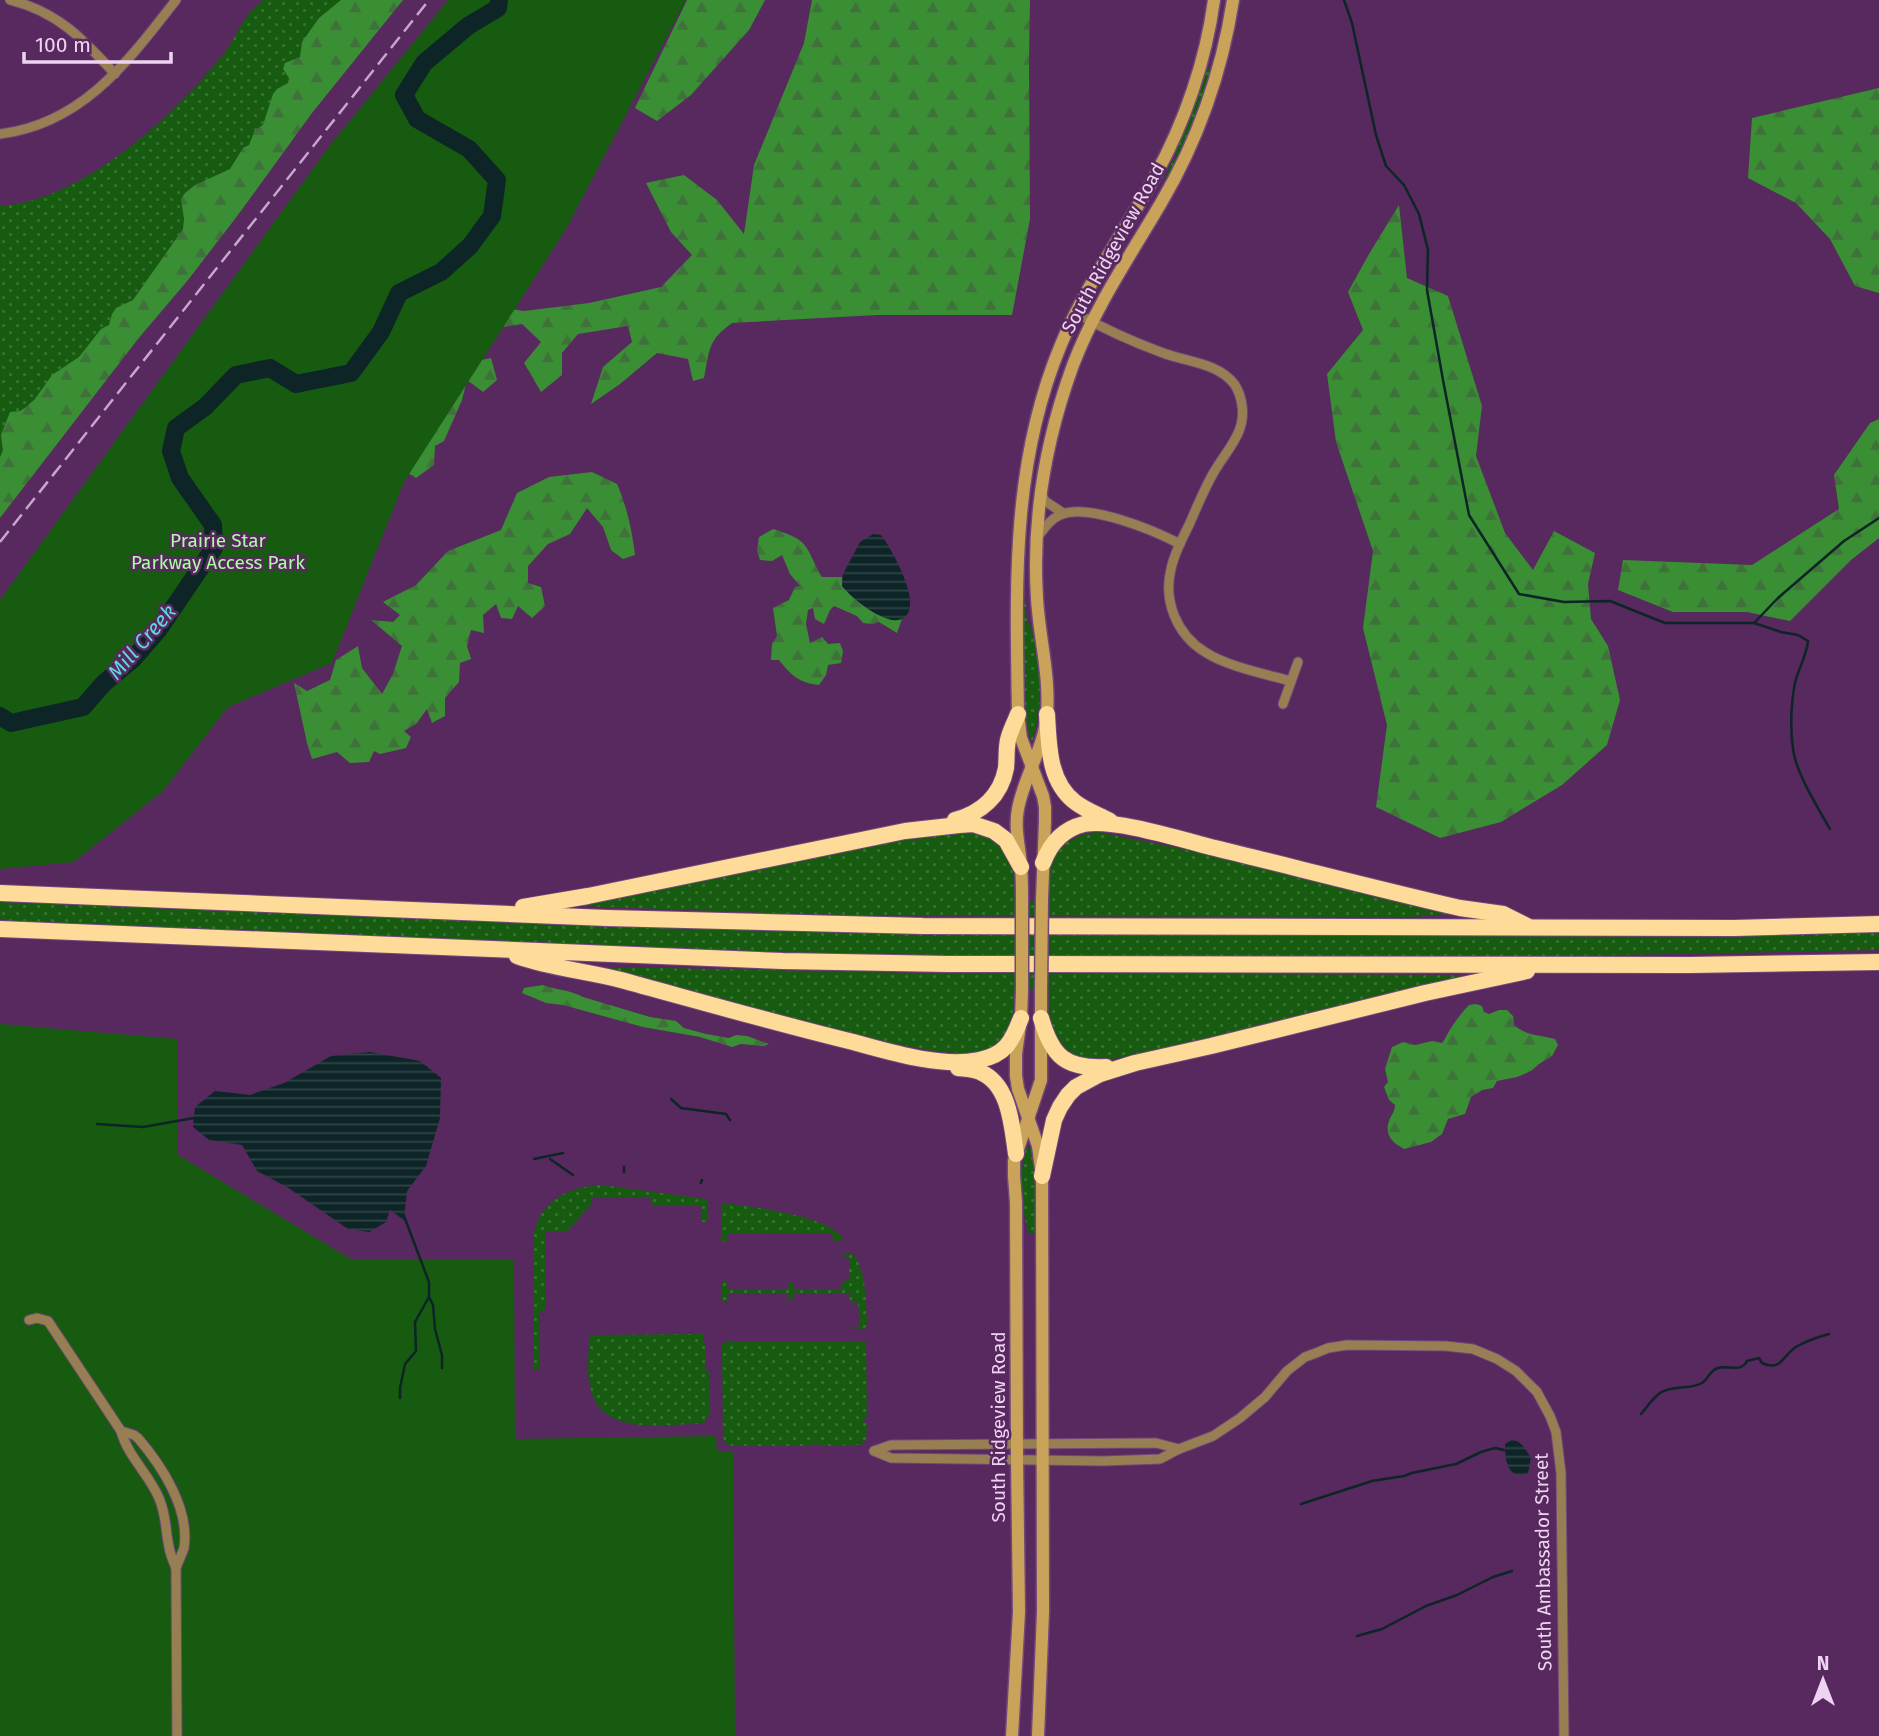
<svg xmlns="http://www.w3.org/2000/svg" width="1879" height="1736" font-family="'Fira Sans',sans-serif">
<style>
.grass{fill:url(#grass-dots)}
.forest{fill:url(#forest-firs)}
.park{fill:#165b10}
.water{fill:url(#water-rules)}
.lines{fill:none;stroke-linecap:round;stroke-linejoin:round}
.stream{stroke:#0d2527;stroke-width:2.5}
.river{stroke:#0d2527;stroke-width:18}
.street-casing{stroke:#724879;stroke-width:11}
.secondary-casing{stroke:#724879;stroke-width:15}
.highway-casing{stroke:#724879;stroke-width:18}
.street{stroke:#987f53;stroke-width:9}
.secondary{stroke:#c9a359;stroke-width:12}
.highway{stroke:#ffdb9a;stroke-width:16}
.rail{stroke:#c7a6cc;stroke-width:2.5;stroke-dasharray:14 7;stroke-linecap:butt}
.secondary-bridge-casing{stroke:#724879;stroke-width:15;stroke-linecap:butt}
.secondary-bridge{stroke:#c9a359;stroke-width:12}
.labels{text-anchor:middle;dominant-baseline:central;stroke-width:5;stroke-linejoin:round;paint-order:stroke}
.street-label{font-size:19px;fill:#efd3f3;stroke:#57295e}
.park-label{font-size:19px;fill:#abfda1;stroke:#57295e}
.water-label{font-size:21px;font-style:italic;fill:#5fd9e2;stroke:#57295e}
</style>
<defs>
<pattern id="grass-dots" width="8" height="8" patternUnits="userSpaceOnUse" patternTransform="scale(1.75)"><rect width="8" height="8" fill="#165b10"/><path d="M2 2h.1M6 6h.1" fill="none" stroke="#387233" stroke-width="1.8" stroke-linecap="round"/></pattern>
<pattern id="forest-firs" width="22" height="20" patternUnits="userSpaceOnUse" patternTransform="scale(1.75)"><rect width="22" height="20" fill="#3a8e33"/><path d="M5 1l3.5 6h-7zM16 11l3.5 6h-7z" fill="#3f723b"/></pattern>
<pattern id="water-rules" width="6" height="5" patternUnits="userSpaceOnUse" patternTransform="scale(1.75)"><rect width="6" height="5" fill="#0d2527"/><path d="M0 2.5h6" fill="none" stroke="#314447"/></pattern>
</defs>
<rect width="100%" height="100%" fill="#57295e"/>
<g class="grass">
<path d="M263 0H396L0 497V206C84 200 171 118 222 56 232 44 238 28 248 15 252 10 258 5 263 0Z"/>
<path d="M1212 67C1207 101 1183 148 1168 180L1165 178 1172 161 1175 159 1176 155 1174 152 1203 75 1207 70Z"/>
<path d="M1023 601H1026C1026 608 1026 618 1028 624L1031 626C1040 663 1044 702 1033 740H1030L1025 715Z"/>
<path d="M967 831C1010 839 1015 863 1015 902H1050C1050 893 1047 882 1048 873 1053 847 1074 834 1098 832L1278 868 1449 911 1450 914 1412 917 928 916 794 914 581 906V901L903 837Z"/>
<polygon points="0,902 596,925 927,934 1732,935 1879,932 1879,950 1515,957 847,955 708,951 0,921"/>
<path d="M610 967 913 973 1460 975 1461 979 1193 1043 1108 1060 1084 1059 1073 1054 1065 1048 1054 1033 1048 1015 1049 990 1014 989C1014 1012 1014 1037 991 1049 965 1062 885 1041 855 1035 814 1026 772 1018 731 1007 688 996 646 981 603 968Z"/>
<path d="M1026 1148 1031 1149 1035 1172V1233L1029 1234C1021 1206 1018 1176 1026 1148Z"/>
<path d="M602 1185 706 1199 708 1202V1222H702L701 1206H651V1197H592V1204L566 1232 545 1231V1310L540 1311 539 1370H533C533 1343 534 1315 534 1288 534 1271 532 1252 534 1234 540 1200 571 1186 602 1185Z"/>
<path d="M724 1203C751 1207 831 1215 844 1240L833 1241 832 1233 728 1234 727 1241 723 1242 721 1240V1205Z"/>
<path d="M842 1254H854C867 1276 866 1301 867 1325L864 1329 850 1328 860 1326 858 1303 850 1301 849 1294H794L791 1302 789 1300 788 1294H728V1302L722 1301V1283L724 1281 727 1282 728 1290 788 1289 789 1283 791 1282 793 1283V1289H841L843 1281 849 1280V1257L841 1256Z"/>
<path d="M703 1334V1344L706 1345V1371H709V1414L705 1422 697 1424C662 1424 602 1436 591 1390 586 1373 589 1353 589 1335Z"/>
<polygon points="726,1342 866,1342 867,1416 864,1419 864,1422 867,1424 866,1441 859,1445 819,1446 816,1443 814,1443 812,1446 732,1446 726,1444 723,1438 722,1344"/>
</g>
<g class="forest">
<polygon points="341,0 403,0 312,113 238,215 188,280 138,339 0,518 0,457 3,451 1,435 10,412 20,411 26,407 35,399 52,375 79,357 101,329 109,325 112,314 116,308 133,300 183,229 184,219 181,199 185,193 195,185 230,169 243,148 249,145 255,130 263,125 273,94 277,89 288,83 289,78 283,69 285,63 300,57 302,42 319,18"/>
<polygon points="687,0 765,0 749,30 691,95 657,121 635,108"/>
<path d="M812 0H1030L1029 61 1030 219 1012 315H877L732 323C707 341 710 350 704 378L693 381 688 359 657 353 620 384 591 404 603 367 632 342 628 326 578 334 562 353V375L541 392 524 363 541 342 522 324 471 332 466 363 491 358 497 380 483 392 467 380 462 400 444 441 435 446 434 465 416 478 400 468 375 494 369 541 352 530 360 517 362 497 352 480 366 459 390 414 458 330 487 305 524 311 589 303 661 287 692 255 671 232 646 183 684 175 717 200 744 234 754 165 804 43Z"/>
<polygon points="1879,88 1879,293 1855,286 1830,239 1796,203 1748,178 1752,118"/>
<polygon points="1399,205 1407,278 1448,296 1482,406 1476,456 1505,533 1533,570 1554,531 1595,553 1588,584 1591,619 1608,646 1620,700 1607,745 1562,785 1501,822 1440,838 1376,807 1387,725 1363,628 1373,551 1336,442 1327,374 1363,330 1348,292 1369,254"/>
<polygon points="1879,419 1879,538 1851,560 1790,621 1747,612 1673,612 1618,590 1623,560 1752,565 1839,509 1834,475 1870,423"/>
<path d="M592 472 617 484C627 507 632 530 635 555L623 559 611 550 603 527 587 508 570 534 548 544 528 566V583L541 587 545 606 532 618 518 606 512 619 501 618 496 604 483 615 484 633 471 630 467 646 471 659 460 663 459 682 445 698V716L432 723 427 709 416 724 404 731 411 737 406 748 380 754 374 751 369 762 350 763 337 752 312 759 307 743 294 683 307 691 330 680 336 660 358 646 362 668 382 694 393 674 402 646 371 620 393 622 400 615 383 602 416 585 448 551 501 530 517 493 549 477Z"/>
<path d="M773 529C812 541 804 546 822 577H842V586L891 620 902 619 897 633 879 622 872 624 863 623 857 616 834 606 830 610 824 624 815 619 813 608 808 610 806 624 810 643 822 637 828 644 840 643 843 651 841 663 828 665 826 675 819 685C799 683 791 675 779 660H771L772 644 777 636 773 608 789 600 795 587 800 586 790 574 782 555 772 561 760 560 757 551 759 537Z"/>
<path d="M543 985C556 990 571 990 583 997L650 1017 676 1021 684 1028 706 1034 729 1038 736 1035 747 1036 769 1044 764 1046 741 1044 732 1047 700 1037 643 1027 563 1005 546 1003 522 993 524 988Z"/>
<path d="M1476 1004 1482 1006 1484 1012 1489 1014 1499 1010H1507L1513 1016 1514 1025C1529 1037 1538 1034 1555 1039L1558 1045 1552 1056 1539 1064 1531 1071 1517 1077 1497 1081 1493 1088 1482 1090 1471 1097 1465 1114 1448 1119 1442 1134 1431 1142 1404 1149C1393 1143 1384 1135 1389 1121 1391 1115 1395 1112 1395 1105L1389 1100 1384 1087 1388 1082 1385 1069 1392 1047 1403 1042 1415 1045 1432 1041 1442 1043C1445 1040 1446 1036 1448 1033 1453 1024 1462 1012 1469 1005Z"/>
</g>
<g class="park">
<polygon points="448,0 686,0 566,229 404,482 332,663 228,707 163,791 74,862 0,869 0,600 331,144"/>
<polygon points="0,1024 177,1039 178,1155 351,1259 514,1259 515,1439 716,1436 717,1452 733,1452 735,1736 0,1736"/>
</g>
<g class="water">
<path d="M873 534 881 535C892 549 916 594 909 611 898 638 851 598 842 586L843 574 860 542Z"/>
<polygon points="370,1052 420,1061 441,1078 440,1118 426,1166 407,1191 404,1220 390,1210 386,1222 369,1232 348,1229 287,1187 257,1171 242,1145 209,1140 193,1127 195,1107 215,1091 250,1095 284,1083 331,1056"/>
<path d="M1512 1440C1522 1441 1526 1450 1531 1458L1528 1473C1507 1481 1505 1459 1505 1444Z"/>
</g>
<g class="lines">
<g class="stream">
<path d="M1344 0 1352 23 1376 135 1386 166 1404 185 1419 214 1428 250 1427 290 1443 380 1469 515 1519 594 1564 602 1610 601 1665 623H1754L1781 632 1798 635 1808 641C1806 658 1798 669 1795 683 1791 703 1790 729 1793 749 1796 773 1818 808 1830 829"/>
<polyline points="1754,623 1778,598 1844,541 1879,518"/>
<polyline points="671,1099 681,1108 726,1114 730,1120"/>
<polyline points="97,1124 143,1127 194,1118"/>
<polyline points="534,1159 563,1153"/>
<polyline points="550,1159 573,1175"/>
<polyline points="624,1172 624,1167"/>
<polyline points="701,1183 702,1180"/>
<polyline points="404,1216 429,1282 429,1297 433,1305 435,1329 442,1355 442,1368"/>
<polyline points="400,1398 400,1388 405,1364 416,1351 415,1322 429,1297"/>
<path d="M1641 1414C1647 1407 1652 1399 1660 1393 1671 1385 1690 1390 1702 1383 1708 1379 1710 1370 1718 1368 1729 1365 1741 1373 1747 1361L1759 1358 1762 1363C1781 1372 1783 1355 1796 1347 1806 1341 1818 1337 1829 1334"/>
<polyline points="1301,1504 1372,1481 1404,1476 1412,1473 1456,1464 1481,1452 1495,1448 1504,1450"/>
<polyline points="1357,1636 1382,1629 1426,1606 1457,1595 1493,1577 1512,1571"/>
</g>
<polyline class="river" points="0,716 11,723 83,707 104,683 133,659 159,629 214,548 213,525 180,478 171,451 176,428 205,407 236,375 270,368 296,384 351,373 381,332 399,293 441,272 470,246 492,216 497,180 469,149 417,119 404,95 424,63 468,26 498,8 499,0"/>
<defs>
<g id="street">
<path d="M10 0C58 12 83 39 115 74"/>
<path d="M0 134C83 124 129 60 176 0"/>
<path d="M1076 313C1104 329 1133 342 1163 353 1187 362 1219 363 1235 385 1243 398 1245 417 1239 431 1233 446 1222 458 1214 472 1204 489 1197 507 1189 525 1182 539 1174 554 1171 569 1163 601 1177 635 1205 652 1226 666 1265 674 1290 681"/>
<polyline points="1041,494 1045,501 1063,513"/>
<path d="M1037 538C1044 529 1049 520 1060 515 1087 502 1155 531 1180 544"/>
<polyline points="1283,704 1298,662"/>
<path d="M29 1320 37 1318 48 1321 121 1431C128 1457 149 1474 159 1498 167 1517 165 1529 169 1547 170 1554 173 1561 176 1568L177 1736"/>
<path d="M121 1431 134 1435 138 1438C162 1466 190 1509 184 1548 182 1554 178 1562 176 1568"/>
<polyline points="874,1451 891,1458 1103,1461 1160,1459 1179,1449 1213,1436 1240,1418 1265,1397 1287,1371 1305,1357 1316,1353 1328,1348 1347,1345 1446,1346 1473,1349 1497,1359 1516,1371 1537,1392 1550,1416 1556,1432 1561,1473 1564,1736"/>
<polyline points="874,1451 891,1445 1156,1443 1179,1449"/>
</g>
<g id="secondary">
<path d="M1022 899C1022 888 1022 877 1021 867 1020 847 1014 829 1018 809 1024 776 1045 747 1047 713 1050 675 1039 636 1037 598 1032 519 1046 439 1073 365 1095 307 1130 256 1161 203 1198 140 1222 71 1233 0"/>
<path d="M1042 899 1045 821V807L1043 796 1021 738 1018 714C1016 587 1011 466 1060 347 1085 286 1124 233 1155 176 1185 122 1206 60 1214 0"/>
<polyline points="1022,991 1021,1018 1016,1054 1016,1076 1018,1089 1038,1146 1042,1176 1043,1612 1038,1736"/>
<polyline points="1012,1736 1019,1612 1017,1459 1016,1202 1014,1176 1014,1161 1041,1080 1041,991"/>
</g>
<g id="highway">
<path d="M1047 714C1049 745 1048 781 1075 802 1085 810 1099 815 1110 821"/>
<path d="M955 820C981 813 1001 796 1006 768 1007 758 1006 749 1008 740 1010 731 1015 722 1018 714"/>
<path d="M1043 863C1050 844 1063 829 1084 824 1114 818 1183 840 1215 848 1297 868 1378 889 1460 908L1503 914 1527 926"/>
<polyline points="0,893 607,918 923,926 1734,928 1879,924"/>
<polyline points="523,907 588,896 905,831 959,825 973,824 994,831 1006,840 1021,867"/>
<polyline points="0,929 783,961 948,964 1690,965 1879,962"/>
<path d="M517 956C550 968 586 971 621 980 698 1001 775 1023 853 1042 890 1052 941 1068 979 1060 1005 1055 1012 1042 1021 1018"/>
<path d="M1041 1018C1052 1057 1066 1069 1106 1067"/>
<path d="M958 1068C965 1069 973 1069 980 1072 1010 1084 1012 1127 1016 1154"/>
<polyline points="1042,1176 1054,1120 1060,1107 1068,1095 1076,1087 1100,1074 1135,1063 1211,1046 1425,993 1527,971"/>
</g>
</defs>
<use href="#street" class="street-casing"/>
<use href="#secondary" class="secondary-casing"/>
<use href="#highway" class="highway-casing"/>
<use href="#street" class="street"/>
<use href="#secondary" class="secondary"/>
<use href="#highway" class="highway"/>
<polyline class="rail" points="0,542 429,0"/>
<defs>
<g id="secondary-bridge">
<polyline points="1022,899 1022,991"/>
<polyline points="1041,991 1042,899"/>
</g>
</defs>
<use href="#secondary-bridge" class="secondary-bridge-casing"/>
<use href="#secondary-bridge" class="secondary-bridge"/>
</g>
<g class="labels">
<g class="street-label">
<text transform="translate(1113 248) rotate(-61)">South Ridgeview Road</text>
<text transform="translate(998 1427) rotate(-90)">South Ridgeview Road</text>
<text transform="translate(1543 1562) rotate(-91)">South Ambassador Street</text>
</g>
<g class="park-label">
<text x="218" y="540">Prairie Star<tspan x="218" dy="22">Parkway Access Park</tspan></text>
</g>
<g class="water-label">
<text transform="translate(142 642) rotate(-49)">Mill Creek</text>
</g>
</g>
<g transform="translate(1823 1680)" stroke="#57295e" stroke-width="5" paint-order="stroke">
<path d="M0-5L12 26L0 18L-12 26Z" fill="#efd3f3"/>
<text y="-10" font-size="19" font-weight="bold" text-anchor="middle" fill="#efd3f3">N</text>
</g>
<path d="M24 52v10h147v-10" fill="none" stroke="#efd3f3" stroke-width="3.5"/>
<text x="35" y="52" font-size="21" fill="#efd3f3" stroke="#57295e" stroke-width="5" paint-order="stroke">100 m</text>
</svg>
